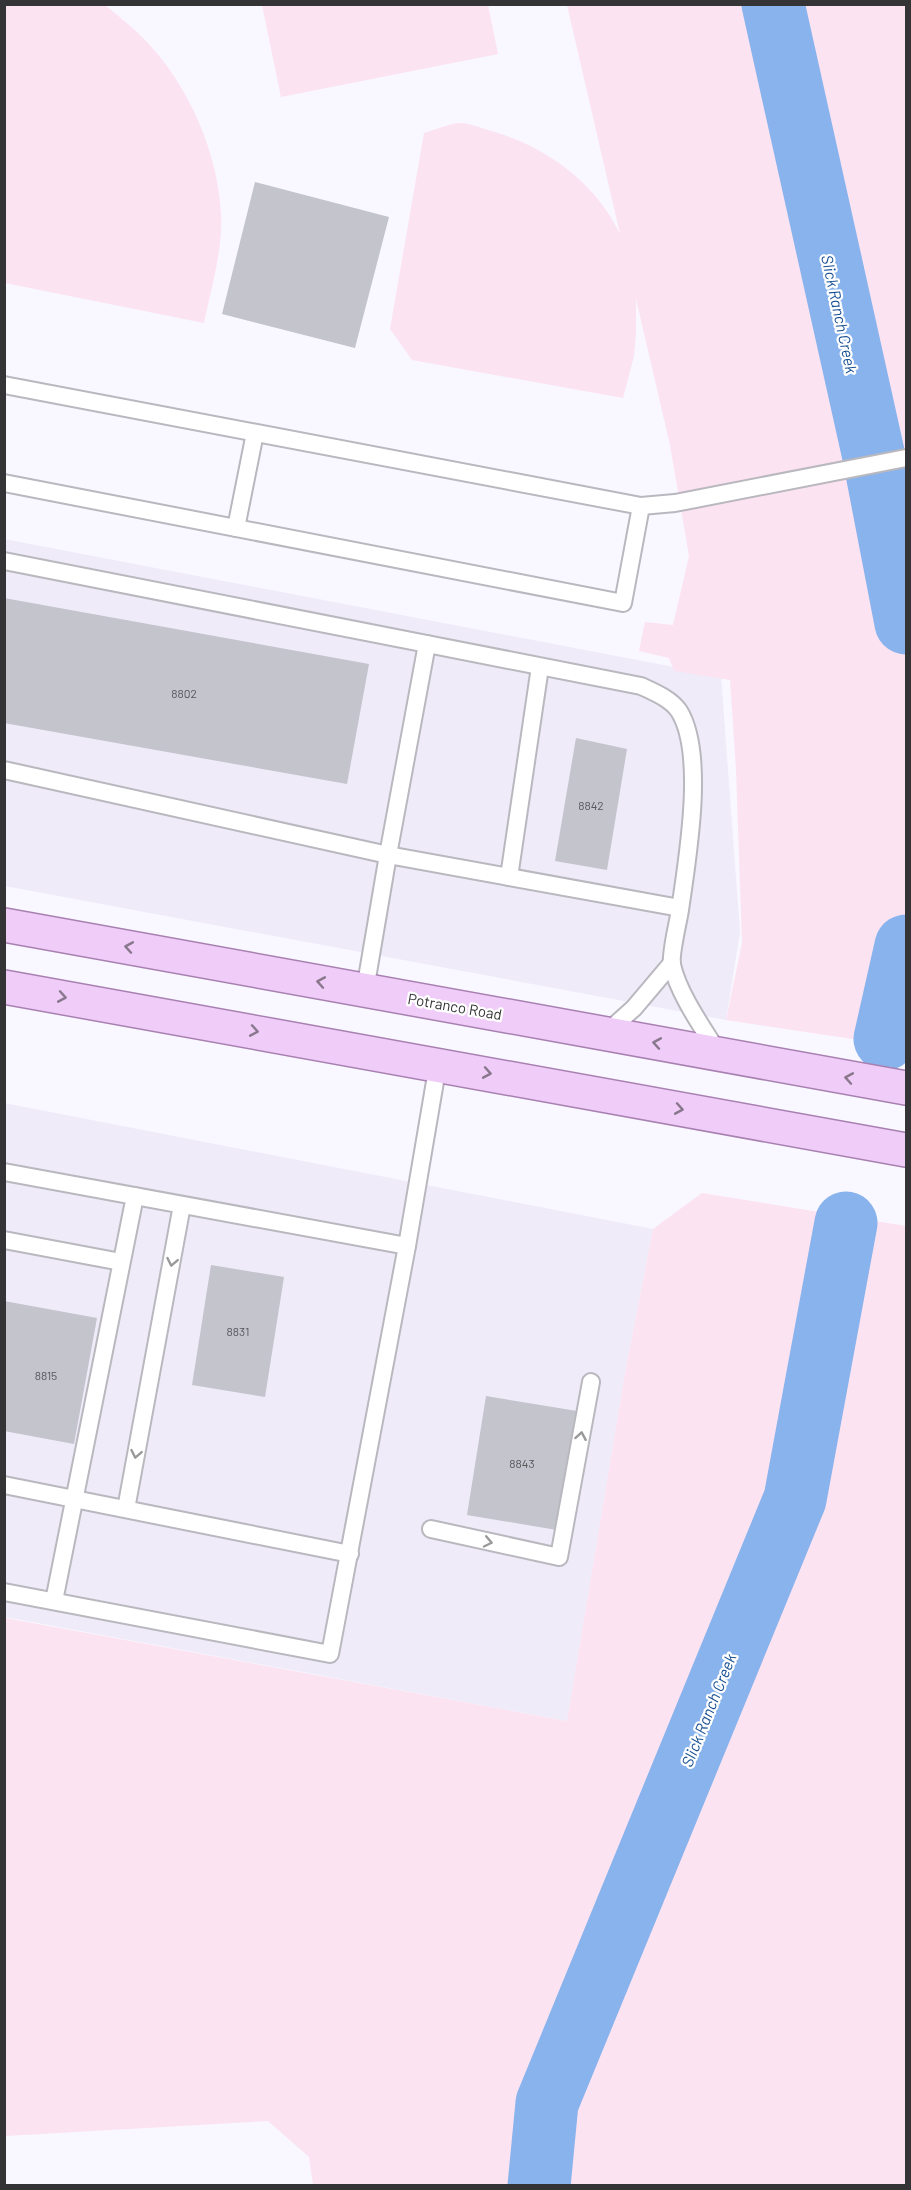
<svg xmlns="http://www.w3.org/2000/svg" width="911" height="2190" font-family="Barlow,sans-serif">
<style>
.built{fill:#efebf9}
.green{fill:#fce3f1}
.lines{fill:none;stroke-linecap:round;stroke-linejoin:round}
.river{stroke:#88b3ed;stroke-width:63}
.building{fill:#c3c4cc}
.lane-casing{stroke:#bab8bf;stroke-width:20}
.primary-casing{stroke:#a881b1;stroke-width:36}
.lane{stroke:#fff;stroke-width:16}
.primary{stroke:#f0cdf8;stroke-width:33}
.oneway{stroke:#89788d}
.oneway2{stroke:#9a999a}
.labels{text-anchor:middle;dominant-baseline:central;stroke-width:4.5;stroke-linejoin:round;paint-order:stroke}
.number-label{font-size:12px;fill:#58575c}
.street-label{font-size:15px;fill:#343336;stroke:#fff}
.water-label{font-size:16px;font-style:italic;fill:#174f93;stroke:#fff}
</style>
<rect width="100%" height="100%" fill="#f9f7ff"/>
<g class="built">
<polygon points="4,539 721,676 740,932 726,1020 5,886"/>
<polygon points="4,1103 653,1229 625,1373 567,1721 5,1617"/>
</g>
<g class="green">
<path d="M4 5H105C119 17 134 28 146 41 189 86 218 153 221 214 223 250 211 288 204 323L5 283Z"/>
<polygon points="262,5 488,5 498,54 281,97"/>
<path d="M567 5H906V1047L726 1020 742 943 736 769 730 680 674 671 669 658 639 651 645 622 673 625 689 556 670 445 636 299V334L634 356 623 398 412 360 390 329 424 133C435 130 448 124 460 123 469 123 482 128 491 131 546 146 596 183 620 234Z"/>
<polygon points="702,1193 906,1226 906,2185 313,2185 309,2157 268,2121 5,2136 5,1618 567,1721 625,1373 653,1229"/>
</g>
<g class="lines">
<g class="river">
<polyline points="773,4 874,457 906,623"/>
<polyline points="885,1039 906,946"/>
<polyline points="539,2186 547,2103 795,1499 846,1223"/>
</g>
</g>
<g class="building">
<polygon points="255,182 389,217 355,348 222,314"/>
<polygon points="4,598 369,664 347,784 4,723"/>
<polygon points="576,738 627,749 607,870 555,861"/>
<polygon points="211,1265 284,1277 265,1397 192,1385"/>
<polygon points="4,1301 97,1318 74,1444 4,1431"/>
<polygon points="486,1396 577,1411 557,1530 467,1515"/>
</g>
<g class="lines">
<defs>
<g id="lane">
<polyline points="4,385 641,506 675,503 906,458"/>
<polyline points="4,483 623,603 641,506"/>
<polyline points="236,528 255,433"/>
<polyline points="4,561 427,644 388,855 4,770"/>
<path d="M427 644 641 686C654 692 671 699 679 711 706 754 687 860 680 910 678 923 670 954 672 965 679 995 703 1028 719 1054"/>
<polyline points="509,877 540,667"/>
<polyline points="365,990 388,855 680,908"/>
<polyline points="605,1034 634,1008 672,963"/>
<polyline points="4,1172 407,1246"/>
<polyline points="4,1240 121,1262"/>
<polyline points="4,1485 350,1554"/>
<polyline points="126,1509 182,1205"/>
<polyline points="431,1529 559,1557 591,1382"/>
<polyline points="4,1592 330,1654 407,1246 438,1064"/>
<polyline points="54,1601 135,1196"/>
</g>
<g id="primary">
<polyline points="4,925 906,1088"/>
<polyline points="4,987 906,1150"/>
</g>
</defs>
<use href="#lane" class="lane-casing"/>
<use href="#primary" class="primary-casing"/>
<use href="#lane" class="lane"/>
<use href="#primary" class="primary"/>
</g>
<defs><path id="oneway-chevron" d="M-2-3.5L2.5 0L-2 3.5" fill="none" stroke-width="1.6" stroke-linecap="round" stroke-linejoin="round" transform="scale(1.5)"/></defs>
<g class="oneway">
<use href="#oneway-chevron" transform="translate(129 947) rotate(-170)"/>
<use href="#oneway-chevron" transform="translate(321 982) rotate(-170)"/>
<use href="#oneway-chevron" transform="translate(62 997) rotate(10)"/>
<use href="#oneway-chevron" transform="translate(254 1031) rotate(10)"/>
<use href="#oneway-chevron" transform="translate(657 1043) rotate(-170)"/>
<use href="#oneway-chevron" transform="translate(487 1073) rotate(10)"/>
<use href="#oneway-chevron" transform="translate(849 1078) rotate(-170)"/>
<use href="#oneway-chevron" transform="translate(679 1109) rotate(10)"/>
</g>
<g class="oneway2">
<use href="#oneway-chevron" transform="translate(172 1262) rotate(101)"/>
<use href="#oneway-chevron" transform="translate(581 1436) rotate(-80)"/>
<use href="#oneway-chevron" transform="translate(136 1454) rotate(101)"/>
<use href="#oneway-chevron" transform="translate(488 1542) rotate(12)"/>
</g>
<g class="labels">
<g class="number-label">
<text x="184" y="693">8802</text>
<text x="591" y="805">8842</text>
<text x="238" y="1331">8831</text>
<text x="46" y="1375">8815</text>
<text x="522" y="1463">8843</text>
</g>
<g class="street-label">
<text transform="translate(455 1006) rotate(10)">Potranco Road</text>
</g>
<g class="water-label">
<text transform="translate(840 314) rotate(78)">Slick Ranch Creek</text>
<text transform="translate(708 1710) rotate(-68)">Slick Ranch Creek</text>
</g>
</g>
<rect width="911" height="2190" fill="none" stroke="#343336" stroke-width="12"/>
</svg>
